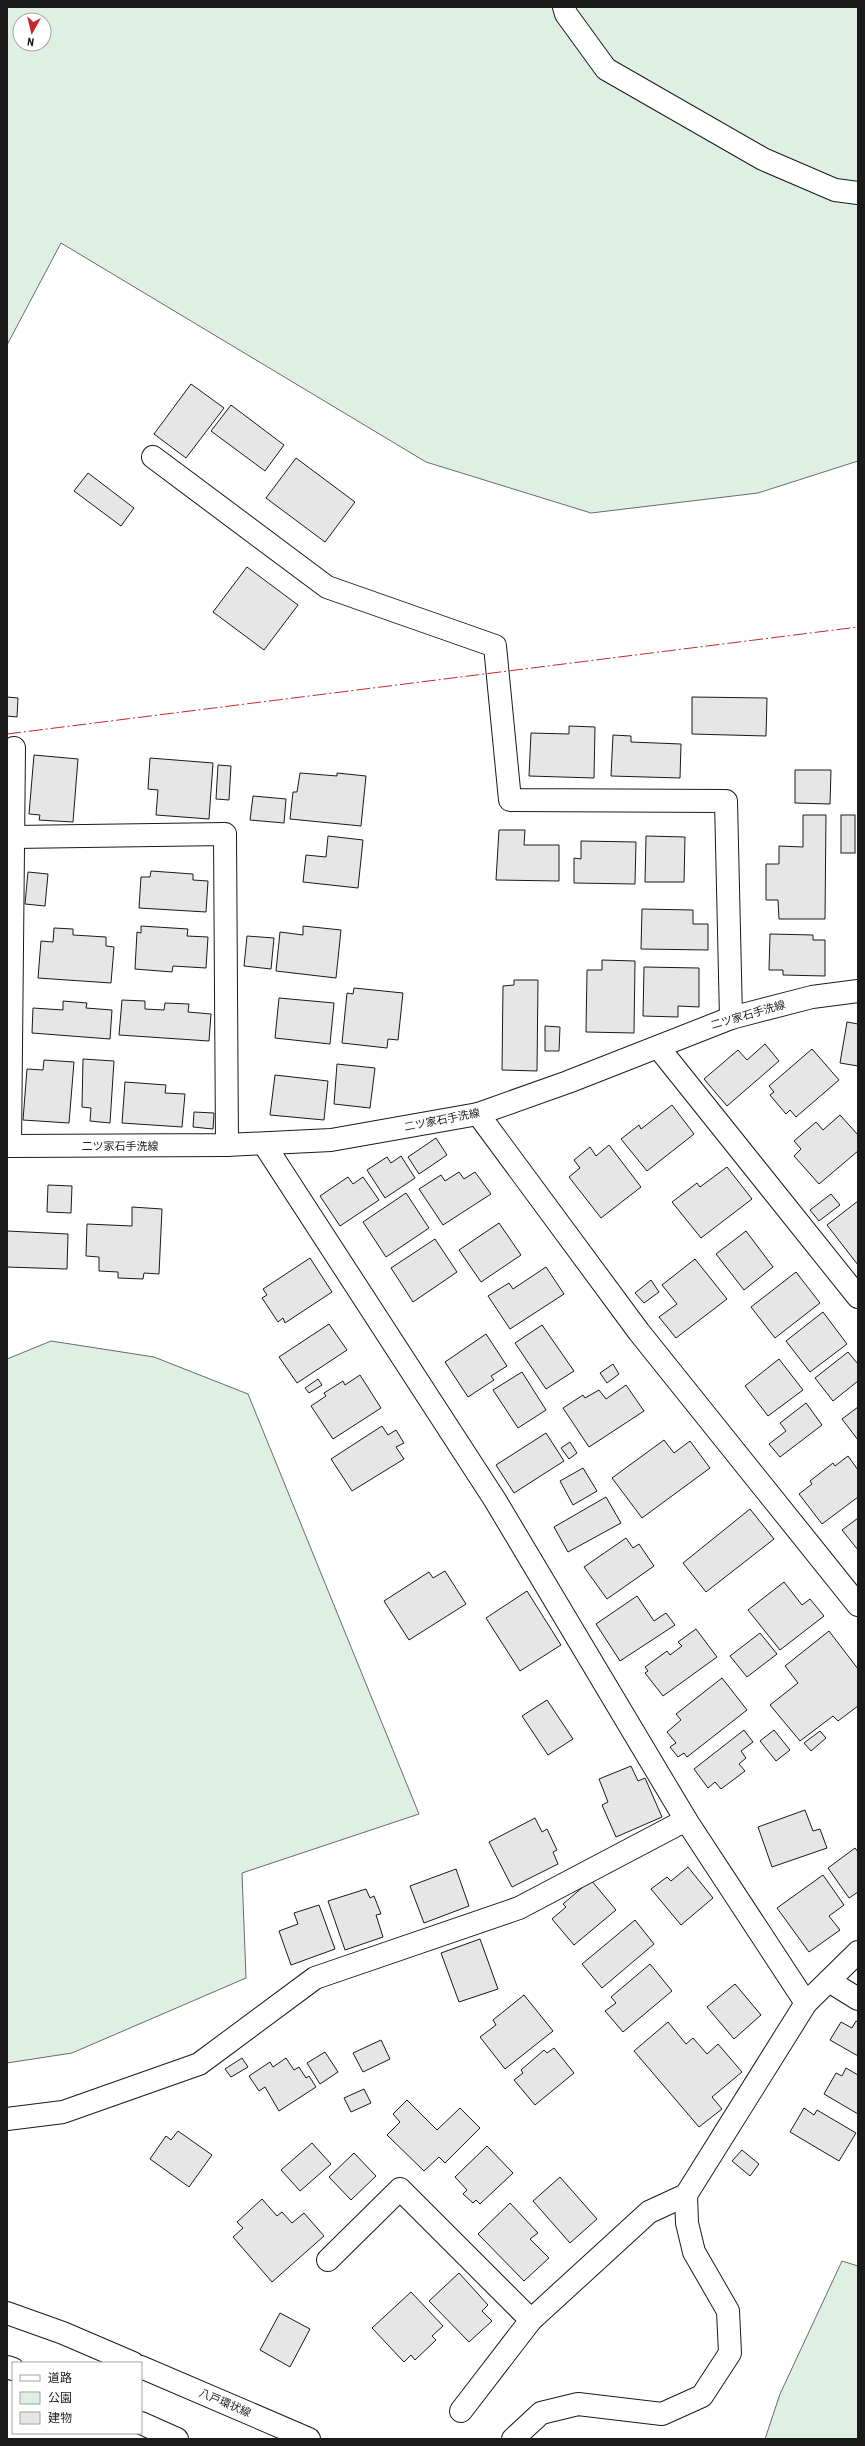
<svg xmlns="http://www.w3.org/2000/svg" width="865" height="2446" font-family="'Roboto Condensed','Noto Sans JP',sans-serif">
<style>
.green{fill:#e0efe3;stroke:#6a6a6a;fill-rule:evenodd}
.building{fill:#e6e6e6;stroke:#1a1a1a}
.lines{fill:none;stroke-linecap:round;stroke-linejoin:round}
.minor-casing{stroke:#1a1a1a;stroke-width:24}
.major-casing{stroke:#1a1a1a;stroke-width:24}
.minor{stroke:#fff;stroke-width:22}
.major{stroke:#fff;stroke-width:22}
.power{stroke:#c62828;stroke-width:1;stroke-dasharray:14 3 2 3;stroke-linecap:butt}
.labels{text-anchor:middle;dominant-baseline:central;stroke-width:3;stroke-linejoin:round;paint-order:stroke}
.street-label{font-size:11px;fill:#1a1a1a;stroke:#fff}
</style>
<rect width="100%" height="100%" fill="#fff"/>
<g class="green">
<path d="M7 7H858V461L758 493 591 513 426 462 61 243 7 345ZM20 20H44V44H20Z"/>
<polygon points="51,1341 154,1357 248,1394 419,1814 242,1873 246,1978 72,2053 7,2063 7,1359"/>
<polygon points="842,2261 858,2266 858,2439 765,2439 780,2394"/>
</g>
<g class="building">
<polygon points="191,384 224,408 186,458 154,434"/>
<polygon points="231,405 284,445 265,471 211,431"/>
<polygon points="296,458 355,502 325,542 266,498"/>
<polygon points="88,473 134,508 121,526 74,491"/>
<polygon points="247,567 298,605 264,650 213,612"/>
<polygon points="7,697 18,698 17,717 7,716"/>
<polygon points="692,697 767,698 766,736 692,734"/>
<polygon points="569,726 595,727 594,778 529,776 531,733 569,734"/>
<polygon points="613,735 631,736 631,742 681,744 680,778 611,776"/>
<polygon points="34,755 78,759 73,822 39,820 40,815 29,814"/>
<polygon points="150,758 213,763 209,819 156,815 158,790 148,789"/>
<polygon points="218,765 231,766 229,800 216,799"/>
<polygon points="795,770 831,770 830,804 795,803"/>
<polygon points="300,773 337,776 337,773 366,776 361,826 290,819 293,792 297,792"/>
<polygon points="253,796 286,799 284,823 250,820"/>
<polygon points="803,815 826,815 825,919 779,919 778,900 766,900 766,864 779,864 779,846 803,847"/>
<rect x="841" y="815" width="14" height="38"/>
<polygon points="499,830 525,830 524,845 559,845 559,881 496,880"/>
<polygon points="328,836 363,840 358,888 303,882 306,855 326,857"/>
<polygon points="646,836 685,837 684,882 645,882"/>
<polygon points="581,841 636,842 635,884 574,883 574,858 581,859"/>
<polygon points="151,871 193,874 193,880 208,881 206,912 139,908 141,877 150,877"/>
<polygon points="28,872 48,874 45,906 25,904"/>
<polygon points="642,909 693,910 693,924 708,924 708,950 641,949"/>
<polygon points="141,926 188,929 187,936 208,937 206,968 173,966 172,972 135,969 137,932 141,933"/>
<polygon points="303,926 341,930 336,978 276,971 280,932 303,935"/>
<polygon points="54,928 73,929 73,935 106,937 106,946 114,947 111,983 38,978 41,941 53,942"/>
<polygon points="770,934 813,935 813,940 825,940 825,976 783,975 783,970 769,970"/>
<polygon points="247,936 274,938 271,969 244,966"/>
<polygon points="602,960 635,961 634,1033 586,1032 587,970 602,970"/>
<polygon points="644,967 699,968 699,1007 678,1006 678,1017 643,1016"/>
<polygon points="514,980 538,980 537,1071 502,1070 503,986 514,985"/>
<polygon points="354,988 403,993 398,1040 388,1039 387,1048 342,1043 347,993 353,994"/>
<polygon points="279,998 334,1003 330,1044 275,1038"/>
<polygon points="122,1000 145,1001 145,1009 164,1010 165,1003 189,1004 188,1012 211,1014 209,1041 119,1035"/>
<polygon points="63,1001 87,1003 86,1008 112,1010 110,1039 32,1033 33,1008 63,1010"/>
<polygon points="847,1022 858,1024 858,1066 840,1063"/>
<polygon points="545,1026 560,1027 559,1051 545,1051"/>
<polygon points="765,1044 779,1061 727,1106 704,1079 738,1050 747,1060"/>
<polygon points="812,1049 839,1080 796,1117 790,1110 786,1114 770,1095 774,1092 769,1086"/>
<polygon points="83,1059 114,1061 110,1123 90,1121 91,1108 82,1107"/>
<polygon points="44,1060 74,1062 69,1123 23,1120 27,1069 43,1070"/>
<polygon points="337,1064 375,1068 370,1108 334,1104"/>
<polygon points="275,1075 328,1081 324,1120 270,1115"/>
<polygon points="125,1082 166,1085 165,1093 185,1094 182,1127 122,1123"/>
<polygon points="672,1105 694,1134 647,1171 621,1139 639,1125 641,1129"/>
<polygon points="194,1112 214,1113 213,1129 193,1127"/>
<polygon points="840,1115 858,1135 858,1151 819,1184 794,1156 801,1149 794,1141 816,1122 823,1130"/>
<polygon points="436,1138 447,1155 419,1174 408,1157"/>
<polygon points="609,1145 641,1187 601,1218 569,1177 580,1168 574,1160 590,1147 596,1156"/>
<polygon points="401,1156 415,1178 385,1198 367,1170 387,1157 391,1163"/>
<polygon points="727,1167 752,1199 701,1238 672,1202 697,1183 700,1187"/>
<polygon points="459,1172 464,1179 475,1172 491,1194 443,1225 419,1189 441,1175 445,1181"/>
<polygon points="348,1177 353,1184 363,1177 379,1200 340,1226 320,1196"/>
<polygon points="48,1185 72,1186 71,1213 47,1212"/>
<polygon points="406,1193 429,1228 386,1257 363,1222"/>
<polygon points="831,1194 840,1205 819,1221 810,1210"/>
<polygon points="858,1201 858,1265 827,1225"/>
<polygon points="132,1207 162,1209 159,1274 144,1273 143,1279 118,1278 118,1272 99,1271 99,1257 86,1256 87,1224 132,1226"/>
<polygon points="499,1223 521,1255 481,1282 459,1250"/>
<polygon points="7,1231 68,1234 67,1269 7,1267"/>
<polygon points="746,1231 773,1267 744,1290 716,1254"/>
<polygon points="435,1239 457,1272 413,1302 391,1268"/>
<polygon points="310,1258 332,1292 285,1323 283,1318 278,1322 262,1298 267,1295 263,1289"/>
<polygon points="695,1259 727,1299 676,1338 659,1317 677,1304 662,1285"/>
<polygon points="546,1267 564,1294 510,1329 488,1296 509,1283 513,1289"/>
<polygon points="796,1272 820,1303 775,1338 751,1307"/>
<polygon points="651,1280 659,1292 644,1303 635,1293"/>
<polygon points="823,1312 847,1344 810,1372 786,1341"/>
<polygon points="329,1324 347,1350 297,1383 279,1357"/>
<polygon points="542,1325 574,1371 546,1389 515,1343"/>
<polygon points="486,1334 507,1366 491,1376 494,1380 468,1397 445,1362"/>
<polygon points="848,1352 858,1364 858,1381 833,1401 815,1378"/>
<polygon points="779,1359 803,1390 768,1416 745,1386"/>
<polygon points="613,1364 619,1374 607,1383 600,1373"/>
<polygon points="522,1372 546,1410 518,1428 493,1390"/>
<polygon points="360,1375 381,1408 333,1439 311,1406 326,1396 324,1393 343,1381 345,1385"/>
<polygon points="318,1379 322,1385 309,1393 305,1388"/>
<polygon points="626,1385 644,1411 589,1447 563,1408 583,1395 585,1398 599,1390 606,1399"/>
<polygon points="806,1403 822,1425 780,1457 769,1444 786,1431 780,1423"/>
<polygon points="858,1407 858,1440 842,1419"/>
<polygon points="382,1426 388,1435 396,1430 404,1443 396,1447 404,1459 352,1491 331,1459"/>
<polygon points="546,1433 564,1461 514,1493 496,1465"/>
<polygon points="664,1440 674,1453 690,1441 710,1468 642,1518 612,1478"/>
<polygon points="570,1442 577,1453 569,1459 561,1448"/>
<polygon points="848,1456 858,1470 858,1497 822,1524 799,1494 812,1484 810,1481 833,1463 835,1466"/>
<polygon points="583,1468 597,1491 573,1505 560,1481"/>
<polygon points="606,1497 621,1523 568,1552 554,1527"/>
<polygon points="750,1509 774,1539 706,1592 683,1563"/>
<polygon points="858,1518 858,1550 842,1530"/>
<polygon points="626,1538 633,1548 639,1544 654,1566 607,1599 584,1567"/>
<polygon points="445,1571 466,1604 409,1640 384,1601 429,1572 433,1578"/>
<polygon points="784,1582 802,1605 810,1599 824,1616 780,1650 748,1610"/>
<polygon points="527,1591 561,1645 520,1671 486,1618"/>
<polygon points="637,1596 654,1621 666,1613 675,1625 620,1661 596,1624"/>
<polygon points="696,1629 717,1657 663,1696 645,1673 648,1671 645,1667 667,1651 670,1655 682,1646 678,1642"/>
<polygon points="829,1631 858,1669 858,1706 838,1721 833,1716 800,1741 770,1705 798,1683 785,1666"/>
<polygon points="760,1633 777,1654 747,1677 730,1656"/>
<polygon points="722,1678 747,1710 687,1757 684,1753 678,1757 670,1747 676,1743 667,1732 681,1720 676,1714"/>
<polygon points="547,1700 573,1739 548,1755 522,1716"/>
<polygon points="744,1730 753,1742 741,1751 746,1758 739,1764 745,1771 721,1789 715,1782 708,1788 694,1769"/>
<polygon points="774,1730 790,1750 776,1761 760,1741"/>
<polygon points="820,1731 826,1738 811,1751 804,1743"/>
<polygon points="631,1766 638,1781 645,1778 662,1817 616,1837 602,1805 608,1802 599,1779"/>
<polygon points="805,1810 813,1831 820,1829 827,1848 772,1867 758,1827"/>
<polygon points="535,1818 542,1832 547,1829 557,1850 553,1852 558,1864 512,1887 489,1842"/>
<polygon points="855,1848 858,1852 858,1892 849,1898 828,1868"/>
<polygon points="688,1867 713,1898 681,1925 651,1889 667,1877 671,1881"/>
<polygon points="456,1869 469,1906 424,1923 410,1886"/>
<polygon points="823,1875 844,1905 829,1916 840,1930 809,1952 777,1908"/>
<polygon points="591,1880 616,1910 574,1945 552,1919 566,1907 563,1904"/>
<polygon points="366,1889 370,1898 374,1896 381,1914 376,1915 383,1937 345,1950 328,1901"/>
<polygon points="319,1905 335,1949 291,1965 279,1931 298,1924 294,1913"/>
<polygon points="635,1920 654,1944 602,1988 582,1964"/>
<polygon points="480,1939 498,1989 459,2002 441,1953"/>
<polygon points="650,1964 672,1991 623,2032 605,2011 616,2003 611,1997"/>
<polygon points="735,1984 761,2015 734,2039 707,2007"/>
<polygon points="524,1995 553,2031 505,2069 480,2037 496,2025 493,2020"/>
<polygon points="856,2021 858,2022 858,2056 830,2040 841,2022 852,2028"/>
<polygon points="668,2022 686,2044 693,2038 707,2054 718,2044 742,2072 712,2097 722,2109 699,2127 634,2051"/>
<polygon points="381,2040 390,2059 363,2072 353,2053"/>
<polygon points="554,2048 574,2073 535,2105 514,2080 523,2073 521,2070 544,2050 547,2053"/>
<polygon points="325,2052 338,2072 320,2084 307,2063"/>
<polygon points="242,2058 248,2067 231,2077 225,2069"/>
<polygon points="286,2058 294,2070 299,2067 306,2078 309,2076 316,2087 279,2111 265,2087 259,2091 249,2076 270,2062 273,2067"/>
<polygon points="846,2068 858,2075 858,2114 824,2094 836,2073 842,2076"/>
<polygon points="364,2089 371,2103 351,2112 344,2098"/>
<polygon points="407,2100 437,2130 460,2108 480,2128 445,2163 439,2157 424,2171 387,2135 400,2122 393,2114"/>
<polygon points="804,2108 814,2115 817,2110 856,2133 839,2161 790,2132"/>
<polygon points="178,2131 212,2155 189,2187 150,2159 166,2136 171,2140"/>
<polygon points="312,2143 331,2164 300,2191 281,2170"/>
<polygon points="487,2146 513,2173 480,2204 476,2200 473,2203 463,2194 467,2190 455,2177"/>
<polygon points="742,2150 759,2164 750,2176 732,2161"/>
<polygon points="354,2153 376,2176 351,2200 329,2177"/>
<polygon points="560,2177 597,2219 570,2243 533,2201"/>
<polygon points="262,2199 277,2216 282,2212 292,2223 304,2213 324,2236 272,2282 233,2237 243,2228 237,2222"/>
<polygon points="510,2203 538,2233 530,2239 549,2258 524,2281 478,2234"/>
<polygon points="459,2273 488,2305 482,2311 492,2321 469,2342 429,2301"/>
<polygon points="411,2292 443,2326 432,2336 436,2340 415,2360 411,2355 404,2362 372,2328"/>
<polygon points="280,2313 310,2329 290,2367 260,2350"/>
</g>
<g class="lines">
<defs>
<g id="minor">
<polyline points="564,7 566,14 606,69 763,159 835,190 858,193"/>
<polyline points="153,457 327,587 495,646 510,800 726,801 731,1018"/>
<polyline points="14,837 225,834 227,1145"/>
<polyline points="658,1047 858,1297"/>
<polyline points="478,1114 639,1332 858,1605"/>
<polyline points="264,1144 495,1500 686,1820 806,2003"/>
<polyline points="7,1146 227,1145 331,1140 478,1114 568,1082 731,1018 812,997 858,991"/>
<polyline points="10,1146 14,748"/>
<polyline points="829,1981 858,1999"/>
<polyline points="7,2119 63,2112 199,2064 315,1978 519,1908 686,1820"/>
<polyline points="328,2260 400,2189 531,2320"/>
<polyline points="461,2411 531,2320 649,2212 686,2195 806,2003 858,1952"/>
<polyline points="513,2439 541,2413 578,2404 662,2414 702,2396 730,2353 728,2311 694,2252 687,2223 686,2195"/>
</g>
<g id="major">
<polyline points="7,2313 63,2333 133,2363"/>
<polyline points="7,2367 13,2369"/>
<polyline points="141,2367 309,2439"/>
<polyline points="141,2423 177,2439"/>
</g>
</defs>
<use href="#minor" class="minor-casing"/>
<use href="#major" class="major-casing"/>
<use href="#minor" class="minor"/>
<use href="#major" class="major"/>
<polyline class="power" points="7,734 858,627"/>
</g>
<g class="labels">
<g class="street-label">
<text transform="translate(748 1015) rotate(-16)">二ツ家石手洗線</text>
<text transform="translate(442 1120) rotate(-11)">二ツ家石手洗線</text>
<text x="120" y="1146">二ツ家石手洗線</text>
<text transform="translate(225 2403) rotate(23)">八戸環状線</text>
</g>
</g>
<rect width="865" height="2446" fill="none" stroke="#1a1a1a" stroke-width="16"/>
<rect x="12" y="2362" width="130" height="72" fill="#ffffff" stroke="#a3a3a3"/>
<rect x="20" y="2375" width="20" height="6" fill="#ffffff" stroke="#a3a3a3"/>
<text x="48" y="2382" font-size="12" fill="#1a1a1a">道路</text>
<rect x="20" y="2392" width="20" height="12" fill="#e0efe3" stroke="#a3a3a3"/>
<text x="48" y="2402" font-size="12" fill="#1a1a1a">公園</text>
<rect x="20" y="2412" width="20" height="12" fill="#e6e6e6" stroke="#a3a3a3"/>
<text x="48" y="2422" font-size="12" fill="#1a1a1a">建物</text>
<g transform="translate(32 32) rotate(188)"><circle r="19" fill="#ffffff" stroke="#a3a3a3"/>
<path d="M0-3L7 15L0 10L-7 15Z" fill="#c62828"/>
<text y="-6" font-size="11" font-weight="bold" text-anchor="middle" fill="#1a1a1a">N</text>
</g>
</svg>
